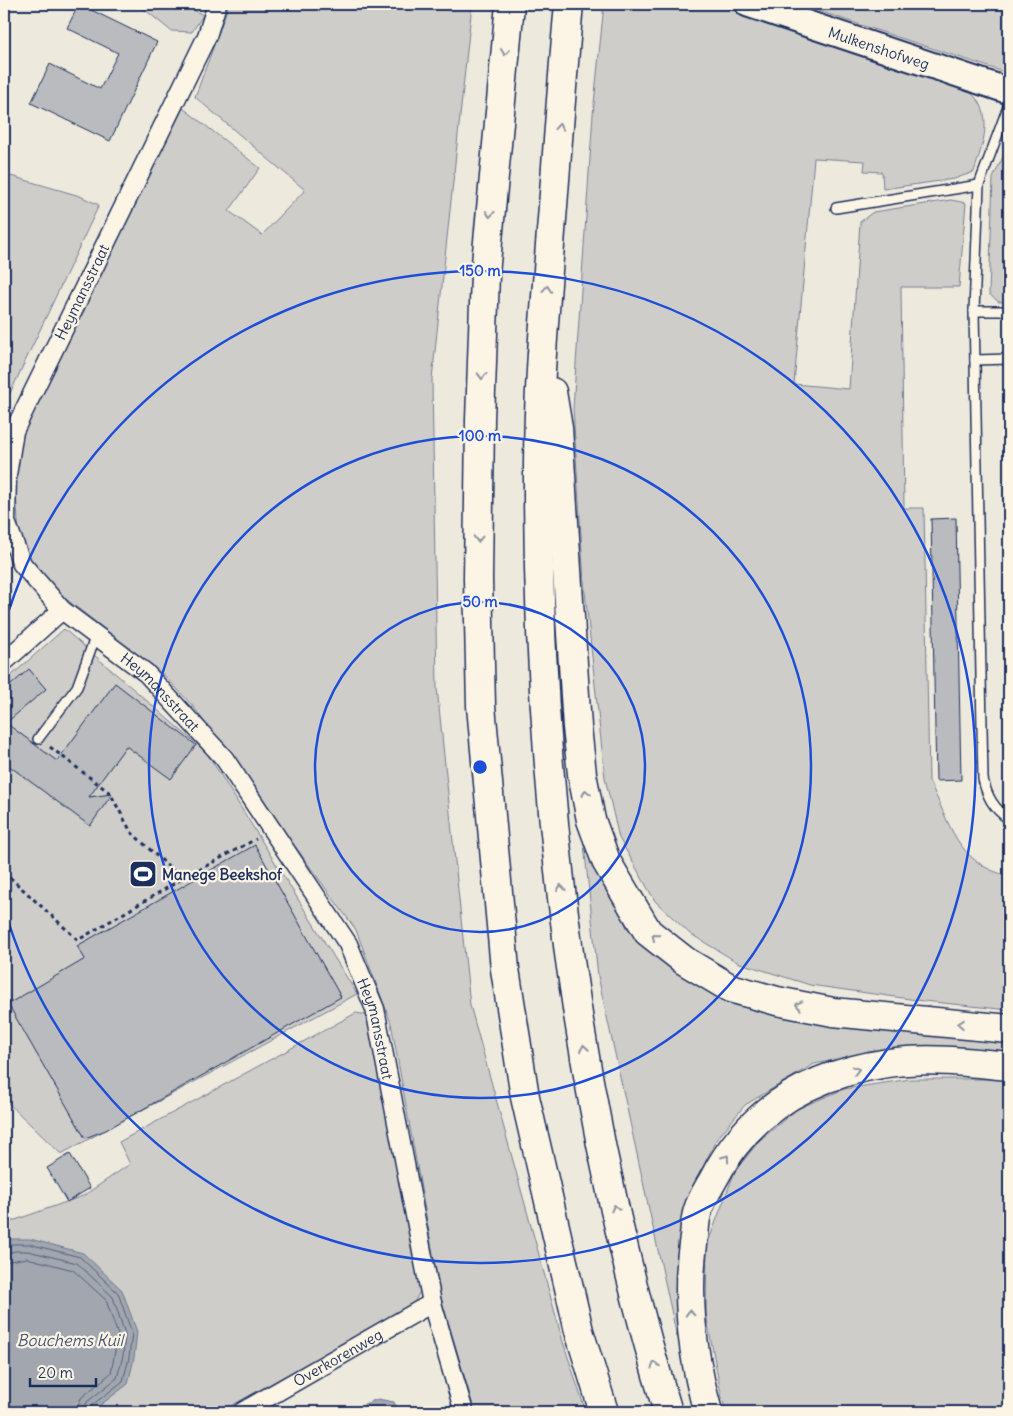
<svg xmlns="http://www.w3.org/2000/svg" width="1013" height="1416" font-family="Delius,sans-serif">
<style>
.green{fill:#cfcdca;stroke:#757e94}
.water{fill:#a2a7af;stroke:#6c778f}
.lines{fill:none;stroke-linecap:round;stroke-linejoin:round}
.shore{stroke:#515f7e;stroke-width:1}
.building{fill:#babbbe;stroke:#1b2f5e}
.lane-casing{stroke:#1b2f5e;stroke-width:12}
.street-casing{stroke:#1b2f5e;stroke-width:21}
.secondary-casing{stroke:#1b2f5e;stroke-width:29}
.highway-casing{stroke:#1b2f5e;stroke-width:31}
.path{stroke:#1b2f5e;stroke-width:3;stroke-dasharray:4 4;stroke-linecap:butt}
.lane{stroke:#fcf5e5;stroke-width:9}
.street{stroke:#fcf5e5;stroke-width:18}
.secondary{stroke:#fcf5e5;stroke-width:25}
.highway{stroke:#fcf5e5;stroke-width:28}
.oneway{stroke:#8c92a2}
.ring{fill:none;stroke:#1d4ed8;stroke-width:2.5}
.labels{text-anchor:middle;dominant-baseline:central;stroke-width:4.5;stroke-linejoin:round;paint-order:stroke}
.street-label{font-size:15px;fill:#1b2f5e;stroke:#fcf5e5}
.poi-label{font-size:15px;font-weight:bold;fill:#1b2f5e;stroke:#fcf5e5;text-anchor:start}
.water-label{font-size:16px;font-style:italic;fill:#445376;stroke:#fcf5e5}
.centre{fill:#1d4ed8;stroke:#fcf5e5;stroke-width:2.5}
.ring-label{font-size:15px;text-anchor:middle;font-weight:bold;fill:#1d4ed8;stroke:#fcf5e5;stroke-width:4.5;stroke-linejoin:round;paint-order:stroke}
</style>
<rect width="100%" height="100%" fill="#eee9dd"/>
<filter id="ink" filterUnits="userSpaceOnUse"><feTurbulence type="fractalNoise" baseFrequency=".02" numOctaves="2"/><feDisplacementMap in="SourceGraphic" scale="10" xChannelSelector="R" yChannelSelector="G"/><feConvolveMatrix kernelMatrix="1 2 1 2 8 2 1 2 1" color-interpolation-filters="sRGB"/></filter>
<g filter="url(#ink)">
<g class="green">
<polygon points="138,4 183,4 203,15 192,32 171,31"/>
<polygon points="229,4 472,4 432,379 437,688 470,1005 563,1342 586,1412 475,1412 441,1298 391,1023 356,930 192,705 165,676 53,589 30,560 19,534 14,470 19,435 35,398 183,108 260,168 229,211 262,235 305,190 195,97"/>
<path d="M604 4H715L830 44 965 87C970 92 978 99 981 105 991 127 980 151 974 172L954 179 883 189 882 172 864 171 865 161 814 158 794 384 849 389 860 222 873 212 951 200 966 203 959 287H901L904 508H924L929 781C950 822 956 864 1009 876V1010L924 1001 810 985 737 962 689 933 655 901 619 838 605 778 584 582 573 408 593 114Z"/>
<polygon points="797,4 1009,4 1009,74 995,69"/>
<polygon points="1009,144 1009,302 999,302 989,294 993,178"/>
<polygon points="4,174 80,196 99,205 4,406"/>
<polygon points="64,629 207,753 357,994 61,1154 4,1099 4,682"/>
<polygon points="581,816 627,928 663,962 727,997 1009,1039 1009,1051 959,1048 886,1050 814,1064 745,1105 716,1140 687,1200 677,1270 677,1337 598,976"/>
<polygon points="356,1013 367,1015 421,1289 413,1305 220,1412 91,1412 127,1384 11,1239 4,1244 4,1224 83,1196 130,1164 119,1142"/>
<polygon points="911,1079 1009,1079 1009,1412 726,1412 721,1394 706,1314 707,1245 735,1171 760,1140 797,1109 844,1089"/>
</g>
<g class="water">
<polygon points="11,1239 30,1239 83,1253 122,1290 137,1332 134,1358 128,1384 91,1412 4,1412 4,1244"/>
<polygon points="378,1399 394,1402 399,1412 364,1412 364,1404"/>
</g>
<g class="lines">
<g class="shore">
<polyline points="4,1248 13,1244 29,1244 80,1257 118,1293 132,1333 129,1358 123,1381 91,1406 89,1412"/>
<polyline points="4,1254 15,1251 28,1251 77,1263 113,1297 125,1334 123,1356 117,1378 87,1402 83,1412"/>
<polyline points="4,1262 27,1258 73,1270 106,1300 118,1335 111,1373 81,1398 76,1412"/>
</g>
</g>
<g class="building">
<polygon points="79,4 157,42 110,141 31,103 50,64 100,89 118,53 67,28"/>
<polygon points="956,518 961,780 936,781 931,519"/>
<polygon points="29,669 46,689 6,723 57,761 115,683 196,745 171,779 126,746 89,797 112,794 90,826 4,762 4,691"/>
<polygon points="255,845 341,997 106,1130 85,1138 8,1004 85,959 77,946"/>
<polygon points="70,1154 90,1188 67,1202 47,1168"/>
</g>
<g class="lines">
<defs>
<g id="lane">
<path d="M1009 104 979 185 974 311 983 779C987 797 994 809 1009 819"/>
<polyline points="836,208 979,185"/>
<polyline points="974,311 1009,311"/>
<polyline points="975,360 1009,359"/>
<polyline points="38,739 77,687 96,635"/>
</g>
<g id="street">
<path id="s1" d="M217 4 207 36 14 431 7 475 6 522 22 564 62 610 146 673 224 758 348 944 375 1009 432 1303 464 1412"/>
<polyline points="4,662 62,610"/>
<path id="s2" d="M242 1412 432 1303"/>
</g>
<g id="secondary">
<path id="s3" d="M748 4 1009 91"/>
</g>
<g id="highway">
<polyline points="510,4 485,274 480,420 478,579 481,706 505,969 525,1097 579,1331 604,1412"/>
<path d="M569 4C562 80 557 156 551 232 545 310 538 389 538 467 537 787 575 1105 668 1412"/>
<polyline points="552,392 558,428 577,727 582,774 591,820 606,861 648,932 685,961 730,988 777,1001 833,1012 1009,1029"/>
<path d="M708 1412C692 1355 685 1295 694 1236 695 1228 695 1218 698 1210 701 1200 708 1189 713 1180 749 1109 812 1074 888 1063 927 1057 971 1062 1009 1066"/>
</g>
</defs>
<use href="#lane" class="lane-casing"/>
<use href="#street" class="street-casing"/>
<use href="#secondary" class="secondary-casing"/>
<use href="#highway" class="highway-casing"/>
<g class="path">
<polyline points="50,747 110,793 131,832 182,879 256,839"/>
<polyline points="4,872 78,940 182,879"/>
</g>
<use href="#lane" class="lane"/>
<use href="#street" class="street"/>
<use href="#secondary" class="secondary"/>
<use href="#highway" class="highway"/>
</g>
<defs><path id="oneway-chevron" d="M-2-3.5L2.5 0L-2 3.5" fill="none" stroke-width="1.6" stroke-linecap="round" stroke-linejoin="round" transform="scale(1.25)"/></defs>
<g class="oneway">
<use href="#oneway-chevron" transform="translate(505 52) rotate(96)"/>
<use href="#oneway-chevron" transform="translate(559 127) rotate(-86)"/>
<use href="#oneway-chevron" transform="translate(490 214) rotate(95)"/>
<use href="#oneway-chevron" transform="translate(547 289) rotate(-86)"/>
<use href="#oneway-chevron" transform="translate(482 376) rotate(92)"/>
<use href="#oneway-chevron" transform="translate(478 539) rotate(91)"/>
<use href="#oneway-chevron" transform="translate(586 793) rotate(-101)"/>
<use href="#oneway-chevron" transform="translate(561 888) rotate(-97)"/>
<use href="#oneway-chevron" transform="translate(655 937) rotate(-141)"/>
<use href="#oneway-chevron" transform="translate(799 1005) rotate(-169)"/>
<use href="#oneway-chevron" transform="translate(961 1024) rotate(-175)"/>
<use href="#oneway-chevron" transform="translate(584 1048) rotate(-99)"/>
<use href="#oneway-chevron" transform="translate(856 1070) rotate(-15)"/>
<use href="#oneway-chevron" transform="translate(726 1158) rotate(-54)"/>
<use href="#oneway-chevron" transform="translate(615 1208) rotate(-103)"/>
<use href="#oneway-chevron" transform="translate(690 1313) rotate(-92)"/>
<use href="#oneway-chevron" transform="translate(655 1365) rotate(-105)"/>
</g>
</g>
<g class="ring">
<circle cx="480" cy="767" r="165"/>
<circle cx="480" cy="767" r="331"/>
<path d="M4 626A496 496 0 1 1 4 908"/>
</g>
<defs>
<symbol id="stadium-square" viewBox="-11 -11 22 22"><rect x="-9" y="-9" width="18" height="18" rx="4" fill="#1b2f5e" stroke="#fcf5e5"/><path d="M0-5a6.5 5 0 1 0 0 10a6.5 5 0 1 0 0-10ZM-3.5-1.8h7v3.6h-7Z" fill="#fff"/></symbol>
</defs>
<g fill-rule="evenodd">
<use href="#stadium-square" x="127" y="858" width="32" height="32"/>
</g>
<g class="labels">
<g class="street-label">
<text stroke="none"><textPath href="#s3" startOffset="138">Mulkenshofweg</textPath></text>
<text transform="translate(82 292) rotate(-64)">Heymansstraat</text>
<text stroke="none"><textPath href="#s1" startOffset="799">Heymansstraat</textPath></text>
<text stroke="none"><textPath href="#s1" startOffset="1204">Heymansstraat</textPath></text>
<text stroke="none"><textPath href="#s2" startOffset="110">Overkorenweg</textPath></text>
</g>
<g class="poi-label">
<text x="162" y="874">Manege Beekshof</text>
</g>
<g class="water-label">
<text x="70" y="1340">Bouchems Kuil</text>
</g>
</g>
<circle cx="480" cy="767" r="8" class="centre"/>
<g class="ring-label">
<text x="480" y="276">150 m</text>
<text x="480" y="441">100 m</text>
<text x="480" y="607">50 m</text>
</g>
<rect width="1013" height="1416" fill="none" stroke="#fcf5e5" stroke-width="20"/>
<rect x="10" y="10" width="993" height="1396" fill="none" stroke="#1b2f5e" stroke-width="2" filter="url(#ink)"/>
<path d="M30 1378v8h66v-8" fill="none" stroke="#1b2f5e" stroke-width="2.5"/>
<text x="38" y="1378" font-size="15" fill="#1b2f5e" stroke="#fcf5e5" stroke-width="4" paint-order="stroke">20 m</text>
</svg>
